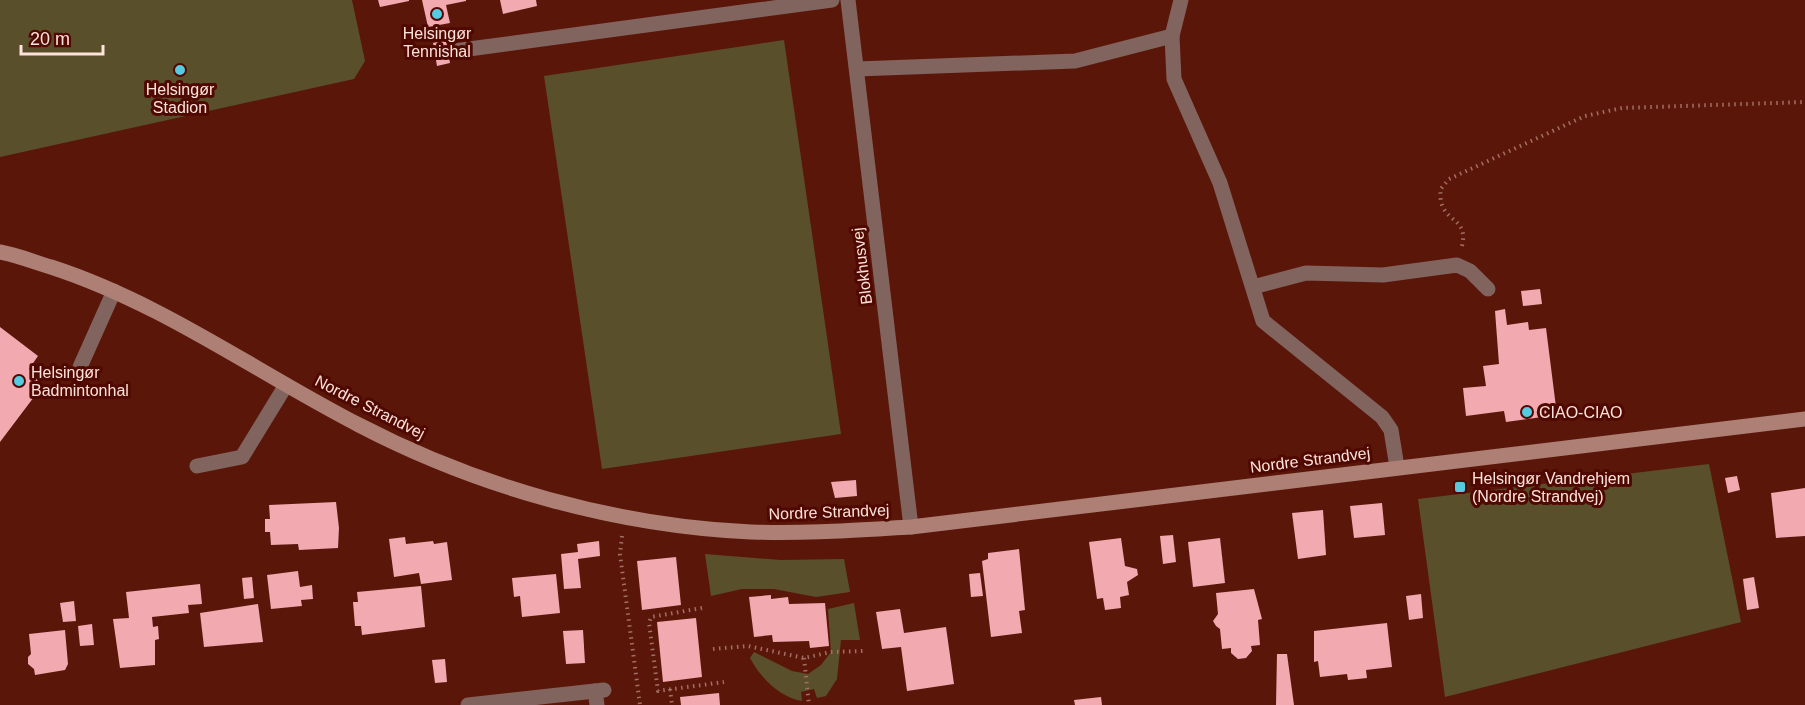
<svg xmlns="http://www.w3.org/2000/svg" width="1805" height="705" font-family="Helvetica,sans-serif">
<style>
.green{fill:#5a4f2b}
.building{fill:#f2a9b0}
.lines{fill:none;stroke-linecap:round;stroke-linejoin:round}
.path{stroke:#a16f65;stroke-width:4;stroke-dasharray:1.5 4.5;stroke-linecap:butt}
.service{stroke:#81645d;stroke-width:15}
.minor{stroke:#81645d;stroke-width:15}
.secondary{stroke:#ad7f75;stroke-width:15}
.poi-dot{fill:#55cae0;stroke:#4f0901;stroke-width:2}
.labels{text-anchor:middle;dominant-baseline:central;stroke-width:6;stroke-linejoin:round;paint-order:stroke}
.poi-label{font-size:16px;fill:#fee3dd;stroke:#4f0901;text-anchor:start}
.street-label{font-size:16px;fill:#fee3dd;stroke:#4f0901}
</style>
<rect width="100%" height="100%" fill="#5b160a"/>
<g class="green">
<polygon points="0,0 352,0 365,61 354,79 0,157"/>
<polygon points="784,40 841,434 602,469 544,76"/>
<polygon points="1709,464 1741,622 1445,697 1418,499"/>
<polygon points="705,554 781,560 844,559 850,592 816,597 774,589 742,589 711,596"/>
<path d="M854 603 860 640H841L837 679 826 696 817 698 814 689 801 692 802 701C779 697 760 677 750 658L754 652 792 671 808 674 821 665 831 652 828 609Z"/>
</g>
<g class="building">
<polygon points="378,0 409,0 409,1 380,7"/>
<polygon points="422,0 466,0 466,1 446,5 450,23 428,27"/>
<polygon points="500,0 536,0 537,6 503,14"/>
<polygon points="446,40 450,63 437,66 433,43"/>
<polygon points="1540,289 1542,304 1523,306 1521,291"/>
<polygon points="1505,309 1507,325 1528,322 1529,330 1546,328 1557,415 1506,422 1504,411 1466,416 1463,388 1486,386 1483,366 1499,364 1495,311"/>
<polygon points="0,327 38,356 29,369 40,377 35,384 40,389 0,442"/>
<polygon points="1737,476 1740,490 1728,493 1725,478"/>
<polygon points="856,480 857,496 835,498 831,482"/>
<polygon points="1805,488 1805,536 1776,538 1771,493"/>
<polygon points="336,502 339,528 338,548 299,550 298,544 271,545 270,532 265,532 265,519 270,519 269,505"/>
<polygon points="1382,503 1385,535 1354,538 1350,506"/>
<polygon points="1323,510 1326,555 1298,559 1292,513"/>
<polygon points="1173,535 1176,562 1163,564 1160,536"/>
<polygon points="405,537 406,544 433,541 434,544 447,542 452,580 421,584 419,573 394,577 389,539"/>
<polygon points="1121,538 1125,566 1137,569 1138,575 1127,582 1129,595 1120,597 1121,608 1105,610 1103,598 1097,599 1089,542"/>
<polygon points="1220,538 1225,583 1193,587 1188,542"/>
<polygon points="599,541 600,556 578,559 581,588 564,589 561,554 578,552 577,544"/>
<polygon points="1019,549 1025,610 1019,611 1022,633 991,637 982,561 988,559 988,553"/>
<polygon points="676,557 681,605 642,610 637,561"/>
<polygon points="298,571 300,587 312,585 313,599 301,600 302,606 271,609 267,575"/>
<polygon points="980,573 983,596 971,597 969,574"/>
<polygon points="556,574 560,613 522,617 520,596 514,597 512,578"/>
<polygon points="252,577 254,598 244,599 242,578"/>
<polygon points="1754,577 1759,608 1747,610 1743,579"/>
<polygon points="200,584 202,604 188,605 189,613 152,617 153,627 158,626 159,639 155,640 155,665 120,668 113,619 129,618 126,592"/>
<polygon points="421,586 425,627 362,635 361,626 355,626 353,602 358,602 357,592"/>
<polygon points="1254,589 1262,619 1258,620 1260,645 1251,646 1252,651 1246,658 1238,659 1231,653 1231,648 1222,649 1220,629 1216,626 1213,621 1218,614 1216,593"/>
<polygon points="1421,594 1423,618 1409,620 1406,596"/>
<polygon points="771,595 771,599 788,597 789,604 825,603 829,646 810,648 809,641 773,642 772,635 754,637 749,597"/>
<polygon points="74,601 76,621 63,622 60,603"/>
<polygon points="258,604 263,642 204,647 200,613"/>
<polygon points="900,609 904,633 946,627 954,684 907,691 901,647 882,649 876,612"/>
<polygon points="696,618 702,677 663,682 657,622"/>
<polygon points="1387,623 1392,667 1366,670 1367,678 1348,680 1347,674 1320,677 1318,661 1314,662 1314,631"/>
<polygon points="92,624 94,645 80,646 78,626"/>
<polygon points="65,630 68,664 65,670 35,675 34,669 28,664 28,657 31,654 29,634"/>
<polygon points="583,630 585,663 566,664 563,631"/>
<polygon points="1277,654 1287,654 1294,705 1276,705"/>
<polygon points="445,659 447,682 435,683 432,660"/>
<polygon points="719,693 720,705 681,705 680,697"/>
<polygon points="1101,697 1102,705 1075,705 1074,700"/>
</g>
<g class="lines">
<g class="path">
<path d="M1462 246C1468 220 1449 223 1442 205 1440 201 1441 195 1440 190L1449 179 1585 116 1622 108 1805 102"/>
<polyline points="622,536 620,554 640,705"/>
<polyline points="702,608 651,617 649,623 658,691 724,682"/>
<polyline points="713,649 748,646 804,658 831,652 864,651"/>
<polyline points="804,658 809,705"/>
<polyline points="670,689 672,705"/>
</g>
<g class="service">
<polyline points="1172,36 1174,79 1220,183 1263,321 1382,417 1391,430 1397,467"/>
<polyline points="454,51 832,0"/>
<polyline points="857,69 1075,61 1172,36 1181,0"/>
<polyline points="1253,287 1306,273 1383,275 1457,265 1470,271 1488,289"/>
<polyline points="80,367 114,291"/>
<polyline points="197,466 242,457 286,385"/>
<polyline points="595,691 597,705"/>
</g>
<g class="minor">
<polyline points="848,0 911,527"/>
<polyline points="468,705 604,690"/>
</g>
<path class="secondary" d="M0 252C17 255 34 262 51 267 162 303 256 372 359 425 478 487 616 526 751 532 804 534 858 530 911 527L1805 419"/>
</g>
<g class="poi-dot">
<circle cx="437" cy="14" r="6"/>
<circle cx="180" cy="70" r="6"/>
<circle cx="19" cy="381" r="6"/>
<circle cx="1527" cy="412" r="6"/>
<rect x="1454" y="481" width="12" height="12" rx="3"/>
</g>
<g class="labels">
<g class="poi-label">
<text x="437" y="33" text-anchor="middle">Helsingør<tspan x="437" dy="18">Tennishal</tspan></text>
<text x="180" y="89" text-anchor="middle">Helsingør<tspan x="180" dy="18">Stadion</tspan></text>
<text x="31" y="372">Helsingør<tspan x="31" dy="18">Badmintonhal</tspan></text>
<text x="1539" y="412">CIAO-CIAO</text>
<text x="1472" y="478">Helsingør Vandrehjem<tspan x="1472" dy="18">(Nordre Strandvej)</tspan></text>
</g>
<g class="street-label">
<text transform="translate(862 266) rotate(-97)">Blokhusvej</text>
<text transform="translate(370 407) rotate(27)">Nordre Strandvej</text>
<text transform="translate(1310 460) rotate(-7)">Nordre Strandvej</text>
<text transform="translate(829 512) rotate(-2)">Nordre Strandvej</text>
</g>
</g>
<path d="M21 45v9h82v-9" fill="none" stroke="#fee3dd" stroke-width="3"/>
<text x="30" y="45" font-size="18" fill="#fee3dd" stroke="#4f0901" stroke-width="4.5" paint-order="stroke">20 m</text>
</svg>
